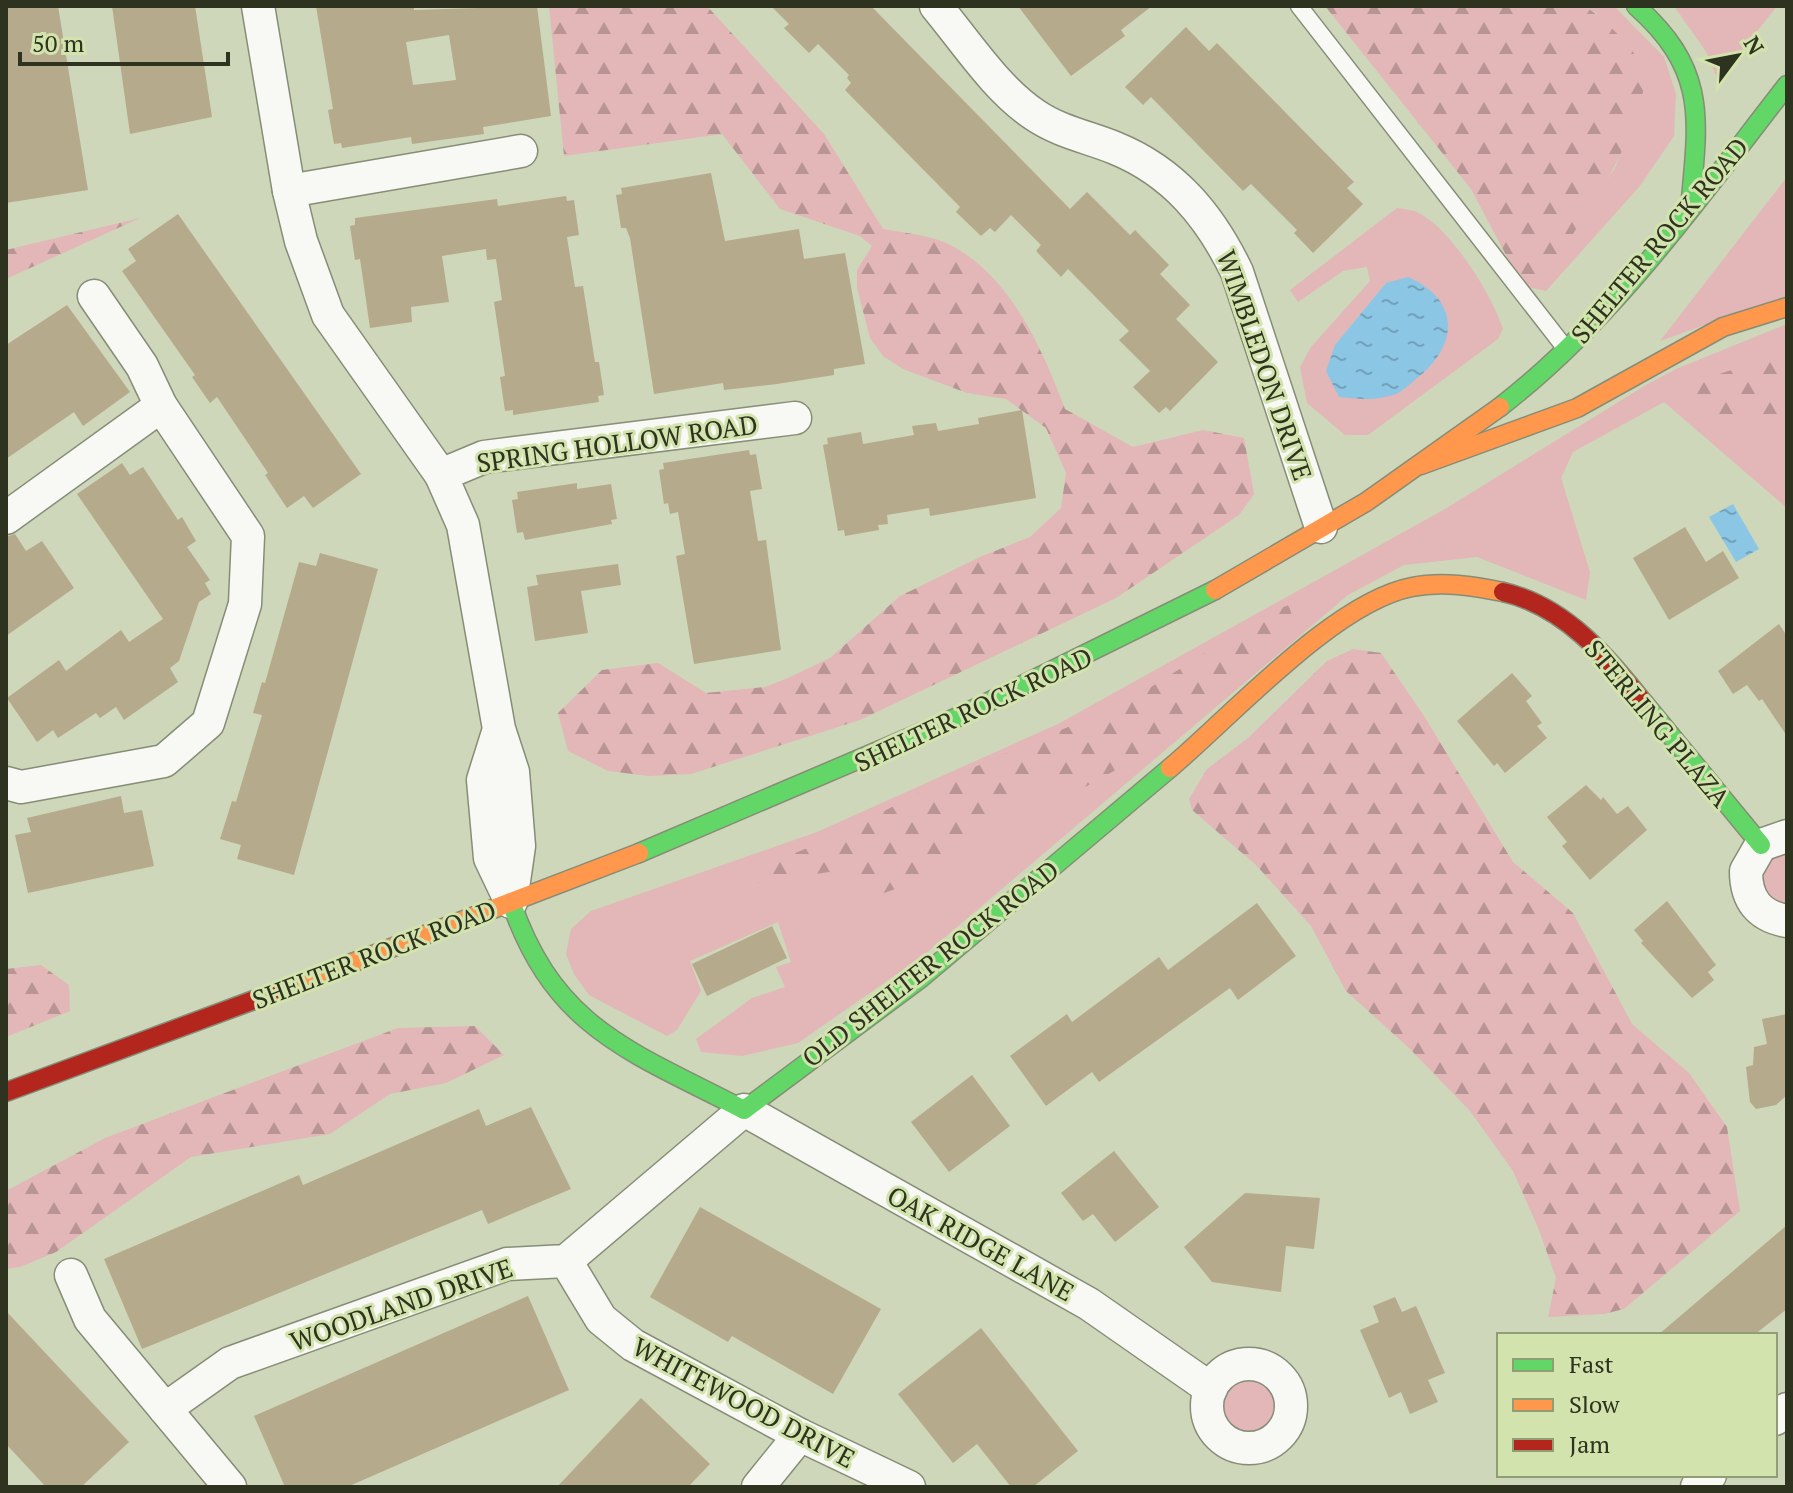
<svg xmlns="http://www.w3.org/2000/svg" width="1793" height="1493" font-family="'PT Serif',serif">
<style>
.grass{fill:#e3b6b7;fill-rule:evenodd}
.forest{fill:url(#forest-firs)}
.water{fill:url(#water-ripples)}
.building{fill:#b6aa8d;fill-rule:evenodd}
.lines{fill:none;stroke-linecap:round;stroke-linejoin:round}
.lane-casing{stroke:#868d77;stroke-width:19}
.street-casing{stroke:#868d77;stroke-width:35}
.fast-casing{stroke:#868d77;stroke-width:21}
.slow-casing{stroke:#868d77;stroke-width:21}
.jam-casing{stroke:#868d77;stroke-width:21}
.lane{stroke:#f8f9f5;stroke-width:16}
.street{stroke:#f8f9f5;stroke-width:32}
.fast{stroke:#63d668;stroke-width:18}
.slow{stroke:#ff974d;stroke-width:18}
.jam{stroke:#b3261e;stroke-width:18}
.labels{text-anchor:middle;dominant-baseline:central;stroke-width:6;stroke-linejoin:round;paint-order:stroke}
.street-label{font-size:26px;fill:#2d331e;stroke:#d3e3ae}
</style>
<defs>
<pattern id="forest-firs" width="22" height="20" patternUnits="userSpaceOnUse" patternTransform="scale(2)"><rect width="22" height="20" fill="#e3b6b7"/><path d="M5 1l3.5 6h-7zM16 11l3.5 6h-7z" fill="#b89594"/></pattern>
<pattern id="water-ripples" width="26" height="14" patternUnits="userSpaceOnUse" patternTransform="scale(2)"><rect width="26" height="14" fill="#8cc6e5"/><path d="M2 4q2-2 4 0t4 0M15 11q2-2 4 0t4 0" fill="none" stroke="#73a1b9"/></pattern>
</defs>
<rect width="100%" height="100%" fill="#ced7ba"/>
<g class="grass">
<polygon points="1584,6 1614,6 1664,57 1676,94 1674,136 1639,187 1546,291 1528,287 1516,274 1535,275 1614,170 1636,116 1646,79 1596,13"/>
<polygon points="1674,6 1777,6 1718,81 1707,53"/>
<polygon points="1787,177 1787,296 1660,341"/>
<path d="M1397 208C1404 209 1414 210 1421 214 1453 233 1491 293 1503 329L1498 339 1368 435H1345L1307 403 1300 367 1311 347 1370 281 1367 267 1343 271 1298 302 1290 290ZM1386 283H1421L1335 345Z"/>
<polygon points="1787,324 1787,508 1664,402 1573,452 1561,478 1590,572 1586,600 1477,557 1404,565 1348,595 924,955 798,1043 742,1056 701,1052 696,1039 752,998 785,987 776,967 791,962 778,922 690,961 701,991 677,1030 667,1036 589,995 574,974 566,954 571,929 591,911 817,832 1058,724 1445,509 1646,385 1676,369"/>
<polygon points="1787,836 1787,921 1773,919 1751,857"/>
<circle cx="1249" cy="1406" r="42"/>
</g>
<g class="forest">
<path d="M549 6H707L824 134 883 229C904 233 931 235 950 245 1010 275 1043 350 1065 409L1133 447 1203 430 1244 438 1254 494 1239 515 1116 598 860 720 691 774 649 776 608 771 568 751 558 713 602 670 658 663 706 693 765 687 788 678 830 658 900 596 980 557 1030 537 1061 508 1066 473 1046 428 1006 399 967 393 903 369 883 356 870 338 857 288V270L872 246 860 236 780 209 722 134 564 156Z"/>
<path d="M1325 6H1584C1602 16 1645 57 1646 79 1646 86 1641 96 1640 103 1623 165 1584 216 1550 269L1535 275 1516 274 1471 189Z"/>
<polygon points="140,218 6,279 6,250"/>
<path d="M1787 352V423C1750 420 1700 424 1682 386Z"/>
<polygon points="1289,605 1295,628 1259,655 1170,740 1085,787 1046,779 986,813 921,880 884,893 829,872 755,883 755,870 831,838 949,778 1129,701 1270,612"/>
<polygon points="1353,649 1381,653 1424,716 1513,862 1573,913 1632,1024 1689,1073 1727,1127 1740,1211 1624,1309 1604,1314 1548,1317 1556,1278 1539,1230 1513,1171 1470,1111 1409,1048 1346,991 1311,926 1256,865 1192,810 1189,799 1207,769 1248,738 1327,661"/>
<polygon points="41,965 69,985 70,1011 6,1037 6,969"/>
<polygon points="475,1026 504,1055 446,1083 390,1094 330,1134 191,1157 56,1252 20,1267 6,1269 6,1191 105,1138 398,1028"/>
</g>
<g class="water">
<path d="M1408 277C1461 300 1459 346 1416 379 1410 384 1403 391 1396 394 1377 401 1359 399 1339 397L1326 371 1335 345 1386 283Z"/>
<polygon points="1733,504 1759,549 1736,562 1709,517"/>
</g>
<g class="building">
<polygon points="6,6 58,6 88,190 6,203"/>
<polygon points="112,6 195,6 212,117 130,134"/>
<path d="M316 6H414V10L537 6 551 116 483 127 484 134 412 144 411 137 342 148 341 143 334 144 328 110 333 109ZM449 35 456 80 413 85 406 42Z"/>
<polygon points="771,6 871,6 1070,209 1087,192 1130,235 1135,230 1169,265 1160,274 1190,305 1176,319 1218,362 1170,411 1166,407 1159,413 1133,387 1150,371 1119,340 1129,331 1068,269 1061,277 1036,251 1041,245 1011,215 995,232 990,228 981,236 956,212 960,207 845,90 851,83 847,78 849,75 818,44 809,53 784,28 789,24"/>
<polygon points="1018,6 1152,6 1121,30 1125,36 1071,76"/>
<polygon points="1186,27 1209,51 1217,43 1354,182 1347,188 1363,204 1313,253 1294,233 1297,230 1251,184 1243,191 1151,97 1143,105 1125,87"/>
<polygon points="711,173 725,241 799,229 804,259 845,253 865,364 834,369 834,375 777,384 724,390 723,383 654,394 630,238 626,228 621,228 616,195 622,194 621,188"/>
<polygon points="566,196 567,201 574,200 579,235 567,237 575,287 583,286 595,362 599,362 604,395 598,396 599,402 513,415 513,410 505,411 500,377 505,376 494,302 502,300 496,259 487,260 486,249 442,256 449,302 411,307 412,322 370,328 360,259 355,260 350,226 355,225 355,218 497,199 498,206"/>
<polygon points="178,214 361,474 313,508 304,496 287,508 265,475 268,473 217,397 210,403 192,377 195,375 122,271 136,261 128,249"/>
<polygon points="67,305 130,392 83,426 74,412 6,459 6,345"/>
<polygon points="1022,410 1036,498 930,516 929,508 887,515 888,524 878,525 879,530 845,536 844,530 838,531 823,445 828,444 827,438 861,432 863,444 914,435 912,426 936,423 938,431 979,424 978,418"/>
<polygon points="749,450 750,455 756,454 762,489 750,491 758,541 766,540 781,650 694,664 676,556 685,554 678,512 670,514 668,503 664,504 659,470 664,469 663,463"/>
<polygon points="122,463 130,475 143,467 178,520 182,517 196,541 187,547 210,580 205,583 211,594 199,602 179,661 170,668 178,682 124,720 116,707 100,718 96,713 58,738 53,730 37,742 7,698 59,660 66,671 121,630 129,642 163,619 77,494"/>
<polygon points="577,483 577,489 611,484 617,519 611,520 612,524 525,540 523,532 517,533 512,500 518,499 517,492"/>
<polygon points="1685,527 1706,562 1723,551 1739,578 1669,620 1633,558"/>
<polygon points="15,534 26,551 42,541 74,588 6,636 6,537"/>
<polygon points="320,553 378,569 294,875 237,859 241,845 220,839 232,801 236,802 262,715 253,713 262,682 265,683 299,562 316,566"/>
<polygon points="618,564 621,585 581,591 588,633 535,641 527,587 538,585 536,575"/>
<polygon points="1779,624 1787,636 1787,736 1762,699 1759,701 1747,685 1733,694 1718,671"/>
<polygon points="1512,673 1532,696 1526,701 1542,723 1537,726 1547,738 1505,773 1497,763 1494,766 1457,721"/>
<polygon points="1586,785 1601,800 1603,797 1617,814 1628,806 1647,830 1590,880 1562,846 1567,842 1547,817"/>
<polygon points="121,796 124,813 142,810 154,866 28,893 15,835 31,832 27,818"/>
<polygon points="1667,901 1716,965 1708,972 1714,980 1692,998 1641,943 1643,941 1634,930"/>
<polygon points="1257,903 1296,956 1238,1000 1230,988 1099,1082 1092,1072 1046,1106 1010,1056 1067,1014 1072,1022 1159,957 1168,970"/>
<polygon points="772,926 787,958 707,996 692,964"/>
<polygon points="1787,1014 1787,1095 1776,1105 1756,1109 1750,1102 1746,1067 1753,1065 1754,1047 1767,1044 1762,1019"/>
<polygon points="972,1075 1010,1126 949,1172 911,1122"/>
<polygon points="531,1107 571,1189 488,1224 482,1210 142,1349 104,1259 299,1175 303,1185 479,1109 486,1126"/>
<polygon points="1114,1151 1159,1207 1115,1242 1093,1214 1083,1221 1061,1193"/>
<polygon points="1245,1193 1320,1198 1314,1249 1286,1246 1281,1292 1212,1282 1184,1247"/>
<polygon points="700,1207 881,1309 833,1394 732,1336 728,1342 650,1297"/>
<polygon points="1787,1225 1787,1309 1754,1335 1658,1335"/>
<polygon points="528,1296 569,1390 347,1487 285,1487 254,1416"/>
<polygon points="1395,1297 1402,1312 1416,1306 1445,1373 1428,1380 1438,1402 1410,1414 1401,1392 1389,1398 1360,1330 1379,1322 1373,1306"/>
<polygon points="6,1311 129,1442 81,1487 46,1487 6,1444"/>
<polygon points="981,1328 1078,1451 1033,1487 1011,1487 977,1444 953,1463 898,1394"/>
<polygon points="641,1398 710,1464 688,1487 557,1487"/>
</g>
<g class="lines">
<defs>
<polyline id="lane" points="1299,6 1566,349"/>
<g id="street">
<polyline points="258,6 289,191 301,241 328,315 441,475 463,525 499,729 513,772 519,846 511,902 490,858 483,780 499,729"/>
<path d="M936 6C966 42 996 89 1035 115 1060 132 1088 137 1115 148 1174 172 1210 216 1237 272L1321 527"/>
<polyline points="289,191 521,151"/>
<polyline points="441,475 484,457 795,418"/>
<polyline points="6,518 161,406"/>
<polyline points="6,783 21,787 164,761 208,723 245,604 248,536 161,406 142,366 94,296"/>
<path d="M1787 836 1761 845 1746 871C1746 900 1759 916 1787 921"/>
<polyline points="566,1261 601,1319 633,1345 800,1435 909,1487"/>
<polyline points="71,1275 90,1319 230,1487"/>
<circle cx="1249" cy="1406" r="42"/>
<polyline points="165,1409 230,1363 507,1264 566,1261 744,1110 1089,1304 1211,1389"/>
<polyline points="1775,1419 1787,1409"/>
<polyline points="758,1487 800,1435"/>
<polyline points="1697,1487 1710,1475"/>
</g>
<g id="fast">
<path d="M1636 6C1709 71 1698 120 1690 209"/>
<path d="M1500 407C1615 318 1699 198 1787 85"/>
<polyline points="1644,703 1761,845"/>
<polyline points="639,853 960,716 1215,590"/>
<path d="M511 902C555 1030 633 1052 744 1110L921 978 1170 768"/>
</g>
<g id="slow">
<polyline points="1421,465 1577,408 1723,327 1787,307"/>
<polyline points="1215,590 1366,502 1500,407"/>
<path d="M1170 768C1232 716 1334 602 1412 587 1442 581 1474 586 1503 592"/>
<polyline points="289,987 639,853"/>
</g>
<g id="jam">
<path d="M1503 592C1565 606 1606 656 1644 703"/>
<polyline points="6,1092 289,987"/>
</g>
</defs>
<use href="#lane" class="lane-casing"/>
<use href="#street" class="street-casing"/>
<use href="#fast" class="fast-casing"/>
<use href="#slow" class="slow-casing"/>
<use href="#jam" class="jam-casing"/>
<use href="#lane" class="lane"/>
<use href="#street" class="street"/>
<use href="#fast" class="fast"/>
<use href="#slow" class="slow"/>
<use href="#jam" class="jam"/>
</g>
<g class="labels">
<g class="street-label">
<text transform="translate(1659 240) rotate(-50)">SHELTER ROCK ROAD</text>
<text transform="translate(1265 365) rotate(71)">WIMBLEDON DRIVE</text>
<text transform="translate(617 443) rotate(-8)">SPRING HOLLOW ROAD</text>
<text transform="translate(973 709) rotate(-25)">SHELTER ROCK ROAD</text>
<text transform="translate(1658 723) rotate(50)">STERLING PLAZA</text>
<text transform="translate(374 954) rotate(-21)">SHELTER ROCK ROAD</text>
<text transform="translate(930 963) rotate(-38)">OLD SHELTER ROCK ROAD</text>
<text transform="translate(981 1243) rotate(29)">OAK RIDGE LANE</text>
<text transform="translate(401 1304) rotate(-19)">WOODLAND DRIVE</text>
<text transform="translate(744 1402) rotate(28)">WHITEWOOD DRIVE</text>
</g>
</g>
<rect width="1793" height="1493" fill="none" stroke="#2d331e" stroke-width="16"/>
<rect x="1497" y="1333" width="280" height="144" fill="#d3e3ae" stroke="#919d74" stroke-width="2"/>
<rect x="1513" y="1359" width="40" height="12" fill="#63d668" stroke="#919d74" stroke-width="2"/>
<text x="1569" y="1373" font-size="24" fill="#2d331e">Fast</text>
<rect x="1513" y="1399" width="40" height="12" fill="#ff974d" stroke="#919d74" stroke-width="2"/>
<text x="1569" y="1413" font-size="24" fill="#2d331e">Slow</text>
<rect x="1513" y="1439" width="40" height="12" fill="#b3261e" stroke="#919d74" stroke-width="2"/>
<text x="1569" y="1453" font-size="24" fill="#2d331e">Jam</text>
<g transform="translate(1737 56) rotate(58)" stroke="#d3e3ae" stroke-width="6" paint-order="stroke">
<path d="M0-6L14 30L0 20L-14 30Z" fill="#2d331e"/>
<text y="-12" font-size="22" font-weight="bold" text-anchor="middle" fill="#2d331e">N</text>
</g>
<path d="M20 52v12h208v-12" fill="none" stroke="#2d331e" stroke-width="4"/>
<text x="32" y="52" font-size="24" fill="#2d331e" stroke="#d3e3ae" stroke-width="6" paint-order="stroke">50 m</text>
</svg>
